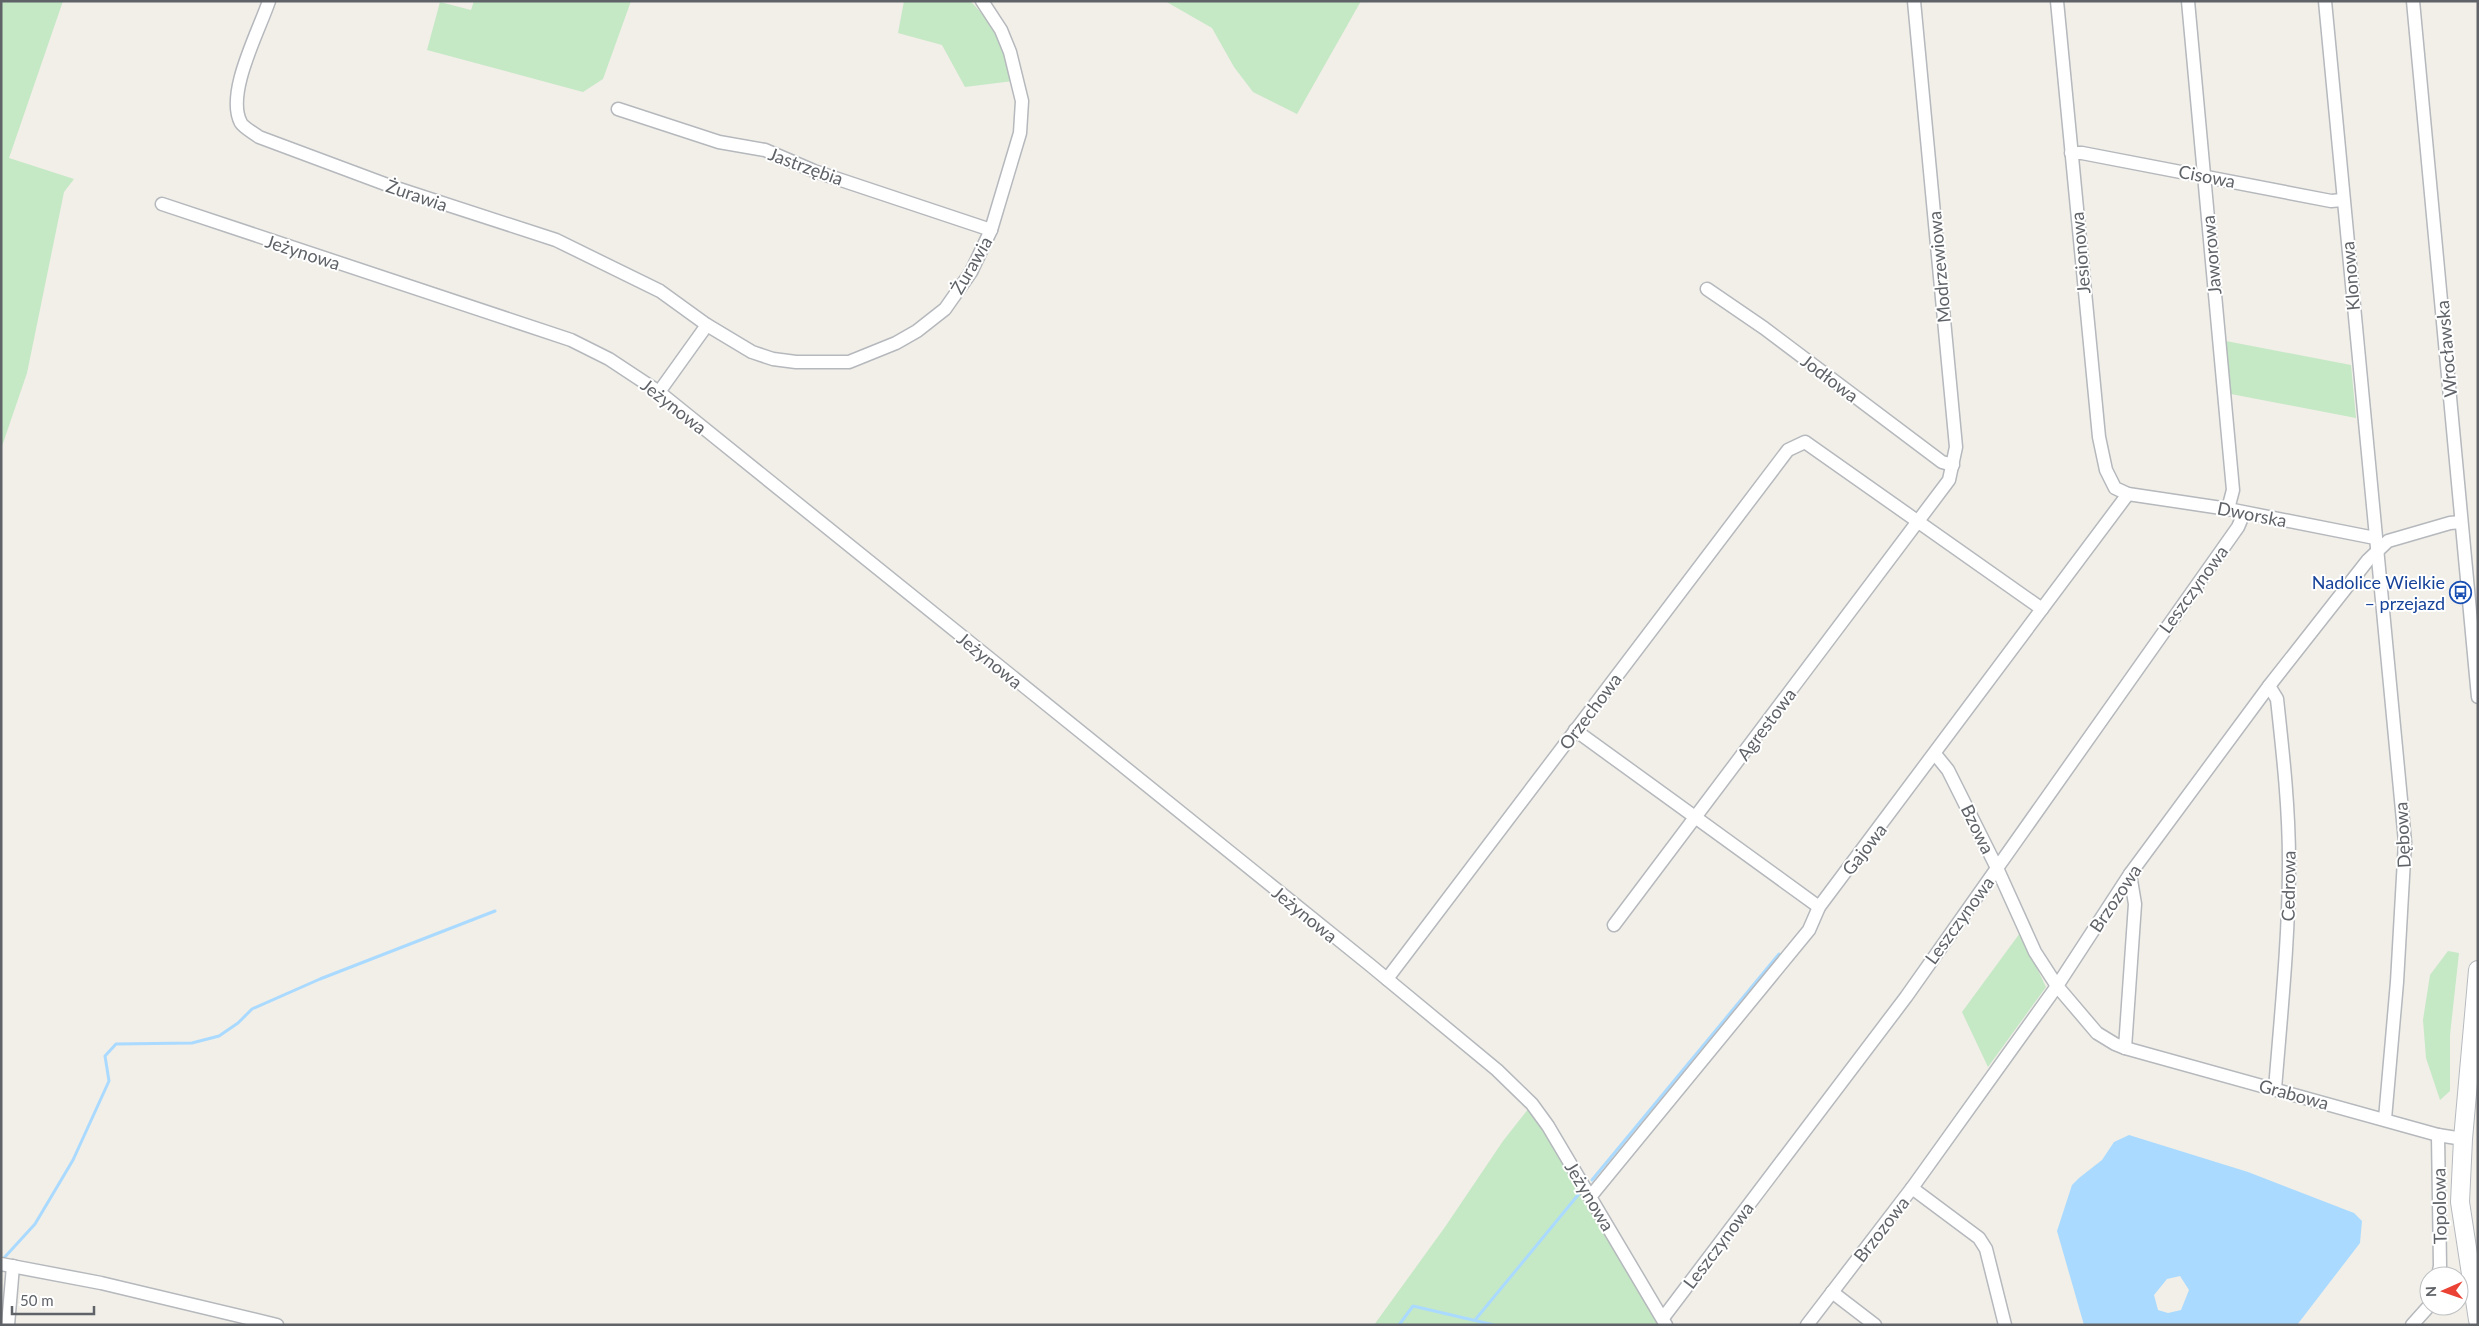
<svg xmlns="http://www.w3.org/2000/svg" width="2479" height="1326" font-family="Lato,sans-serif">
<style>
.green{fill:#c5e8c5}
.water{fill:#aadaff;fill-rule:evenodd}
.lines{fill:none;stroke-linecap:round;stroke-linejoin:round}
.stream{stroke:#aadaff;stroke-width:3}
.street-casing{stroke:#b5b8bc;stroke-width:15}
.secondary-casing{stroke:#b6babf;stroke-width:20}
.street{stroke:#fff;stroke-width:12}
.secondary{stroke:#fff;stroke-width:18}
.labels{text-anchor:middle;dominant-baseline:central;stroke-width:4;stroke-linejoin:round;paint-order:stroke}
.street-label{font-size:18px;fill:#5f6368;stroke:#fff}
.transit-label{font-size:18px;fill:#164399;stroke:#fff;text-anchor:end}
</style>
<rect width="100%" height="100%" fill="#f1efe8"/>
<g class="green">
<polygon points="1,1 63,1 9,158 74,179 64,192 27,373 1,449"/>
<polygon points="474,1 631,1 603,79 583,92 427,50 440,2 471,10"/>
<path d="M904 1H970C994 24 1005 49 1013 81L965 87 942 45 898 33Z"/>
<polygon points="1165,1 1361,1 1297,114 1253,92 1234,67 1212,28"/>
<polygon points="2226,341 2351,365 2356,418 2231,394"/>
<polygon points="2020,933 2046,987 1988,1067 1962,1012"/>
<polygon points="2448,951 2459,953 2450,1035 2450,1091 2440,1100 2426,1058 2423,1020 2430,975"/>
<polygon points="1529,1108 1550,1138 1660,1325 1374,1325 1445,1227 1503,1141"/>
</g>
<path class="water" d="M2129 1135 2248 1172 2354 1213 2362 1221 2360 1243 2297 1325H2084L2057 1231 2072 1185 2079 1178 2102 1160 2114 1142ZM2180 1276 2189 1290 2181 1310 2168 1313 2158 1310 2154 1295 2167 1279Z"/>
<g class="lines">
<g class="stream">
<polyline points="1592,1180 1779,954"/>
<polyline points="3,1259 35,1224 73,1160 109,1081 105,1056 116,1044 192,1043 219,1036 238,1023 252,1009 320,979 495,911"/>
<polyline points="1475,1320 1578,1195"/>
<polyline points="1399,1325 1413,1306 1494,1325"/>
</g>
<defs>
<g id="street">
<path d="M269 1C259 31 225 94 241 123 244 128 254 133 259 137L393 187 556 240 660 291 707 325 752 352 773 359 796 362H849L896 343 917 331 945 309 971 272 991 230 1020 133 1022 101 1010 52 1001 30 982 1"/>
<polyline points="2057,1 2099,437 2106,470 2115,488 2128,494 2228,509 2375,538"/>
<polyline points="2188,1 2233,490 2228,509"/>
<polyline points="2325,1 2405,842 2397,982 2385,1119"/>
<polyline points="2413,1 2478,697"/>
<polyline points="618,109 719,142 765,150 814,171 991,230"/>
<polyline points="2071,153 2082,153 2331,201 2343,200"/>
<polyline points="162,204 571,340 609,359 659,392 1370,965 1497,1070 1532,1104 1548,1126 1666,1325"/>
<polyline points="1707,289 1764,328 1942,462 1953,465"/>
<polyline points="659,392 707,325"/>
<path d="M2269 686 2277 699C2283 754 2289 807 2289 862 2289 938 2281 1014 2275 1089"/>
<polyline points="1575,730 1819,907"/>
<polyline points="1935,754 1948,770 1997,868 2035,952 2057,986 2097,1033 2115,1044 2125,1048 2438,1135 2463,1139"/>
<polyline points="1614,925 1949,480 1956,447 1914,1"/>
<polyline points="1387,979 1788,450 1805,442 2042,609"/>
<polyline points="2125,1048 2135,904 2130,874"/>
<polyline points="1912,1188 1979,1238 1986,1249 2005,1325"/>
<polyline points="1590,1197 1809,930 1819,907 2128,494"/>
<polyline points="1,1264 101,1283 277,1325"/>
<polyline points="2438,1276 2440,1266 2438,1135"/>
<polyline points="1832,1292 1875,1325"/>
<polyline points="1663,1318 1906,997 2238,527 2244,513"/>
<polyline points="8,1325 13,1266"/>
<polyline points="1807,1325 1912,1188 2057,986 2130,874 2269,686 2368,560 2388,541 2450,523 2461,522"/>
<polyline points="2412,1325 2429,1306"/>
</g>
<polyline id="secondary" points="2478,970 2463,1139 2460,1202 2478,1320"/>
</defs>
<use href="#street" class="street-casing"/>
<use href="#secondary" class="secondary-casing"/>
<use href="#street" class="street"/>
<use href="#secondary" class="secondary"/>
</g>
<defs>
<symbol id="bus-ring" viewBox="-11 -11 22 22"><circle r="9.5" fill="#fff" stroke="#1a4fb4" stroke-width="1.5"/><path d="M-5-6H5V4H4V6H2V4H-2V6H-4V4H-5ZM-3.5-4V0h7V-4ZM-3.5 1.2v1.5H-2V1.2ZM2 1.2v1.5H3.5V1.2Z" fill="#1a4fb4"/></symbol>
</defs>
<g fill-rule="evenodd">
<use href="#bus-ring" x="2448" y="580" width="25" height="25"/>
</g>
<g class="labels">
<g class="street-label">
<text transform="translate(806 166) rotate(20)">Jastrzębia</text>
<text transform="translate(2207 176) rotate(11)">Cisowa</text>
<text transform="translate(417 195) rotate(19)">Żurawia</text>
<text transform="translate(303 252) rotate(18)">Jeżynowa</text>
<text transform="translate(2080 253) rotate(-95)">Jesionowa</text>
<text transform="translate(2211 255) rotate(-95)">Jaworowa</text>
<text transform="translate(971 265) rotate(-60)">Żurawia</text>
<text transform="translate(1939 267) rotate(-95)">Modrzewiowa</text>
<text transform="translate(2350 276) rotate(-95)">Klonowa</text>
<text transform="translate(2446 349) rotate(-95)">Wrocławska</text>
<text transform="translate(1830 378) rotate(37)">Jodłowa</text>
<text transform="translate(674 406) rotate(38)">Jeżynowa</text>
<text transform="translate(2252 514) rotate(11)">Dworska</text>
<text transform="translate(2193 589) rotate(-54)">Leszczynowa</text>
<text transform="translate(990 660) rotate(39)">Jeżynowa</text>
<text transform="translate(1590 711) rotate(-53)">Orzechowa</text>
<text transform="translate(1766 724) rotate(-53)">Agrestowa</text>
<text transform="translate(1978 829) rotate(64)">Bzowa</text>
<text transform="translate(2402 835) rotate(-93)">Dębowa</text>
<text transform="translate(1864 849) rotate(-52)">Gajowa</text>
<text transform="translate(2288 886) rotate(-89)">Cedrowa</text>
<text transform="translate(2115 898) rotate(-56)">Brzozowa</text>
<text transform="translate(1305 914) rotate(39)">Jeżynowa</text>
<text transform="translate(1959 920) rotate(-54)">Leszczynowa</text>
<text transform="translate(2294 1094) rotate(15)">Grabowa</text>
<text transform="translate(1590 1196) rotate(59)">Jeżynowa</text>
<text transform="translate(2439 1206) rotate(-91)">Topolowa</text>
<text transform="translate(1881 1229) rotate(-52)">Brzozowa</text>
<text transform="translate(1718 1245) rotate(-53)">Leszczynowa</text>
</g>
<g class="transit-label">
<text x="2445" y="582">Nadolice Wielkie<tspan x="2445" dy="21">– przejazd</tspan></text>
</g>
</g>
<rect width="2479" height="1326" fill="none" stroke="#5f6368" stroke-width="5"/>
<g transform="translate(2444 1291) rotate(268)"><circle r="24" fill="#ffffff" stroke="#bfc1c3"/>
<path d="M0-4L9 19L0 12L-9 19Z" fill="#ea4335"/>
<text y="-8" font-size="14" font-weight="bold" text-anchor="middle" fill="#5f6368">N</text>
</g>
<path d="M12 1306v8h82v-8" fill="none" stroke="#5f6368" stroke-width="2.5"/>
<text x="20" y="1306" font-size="15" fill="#5f6368" stroke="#ffffff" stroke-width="4" paint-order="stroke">50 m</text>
</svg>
